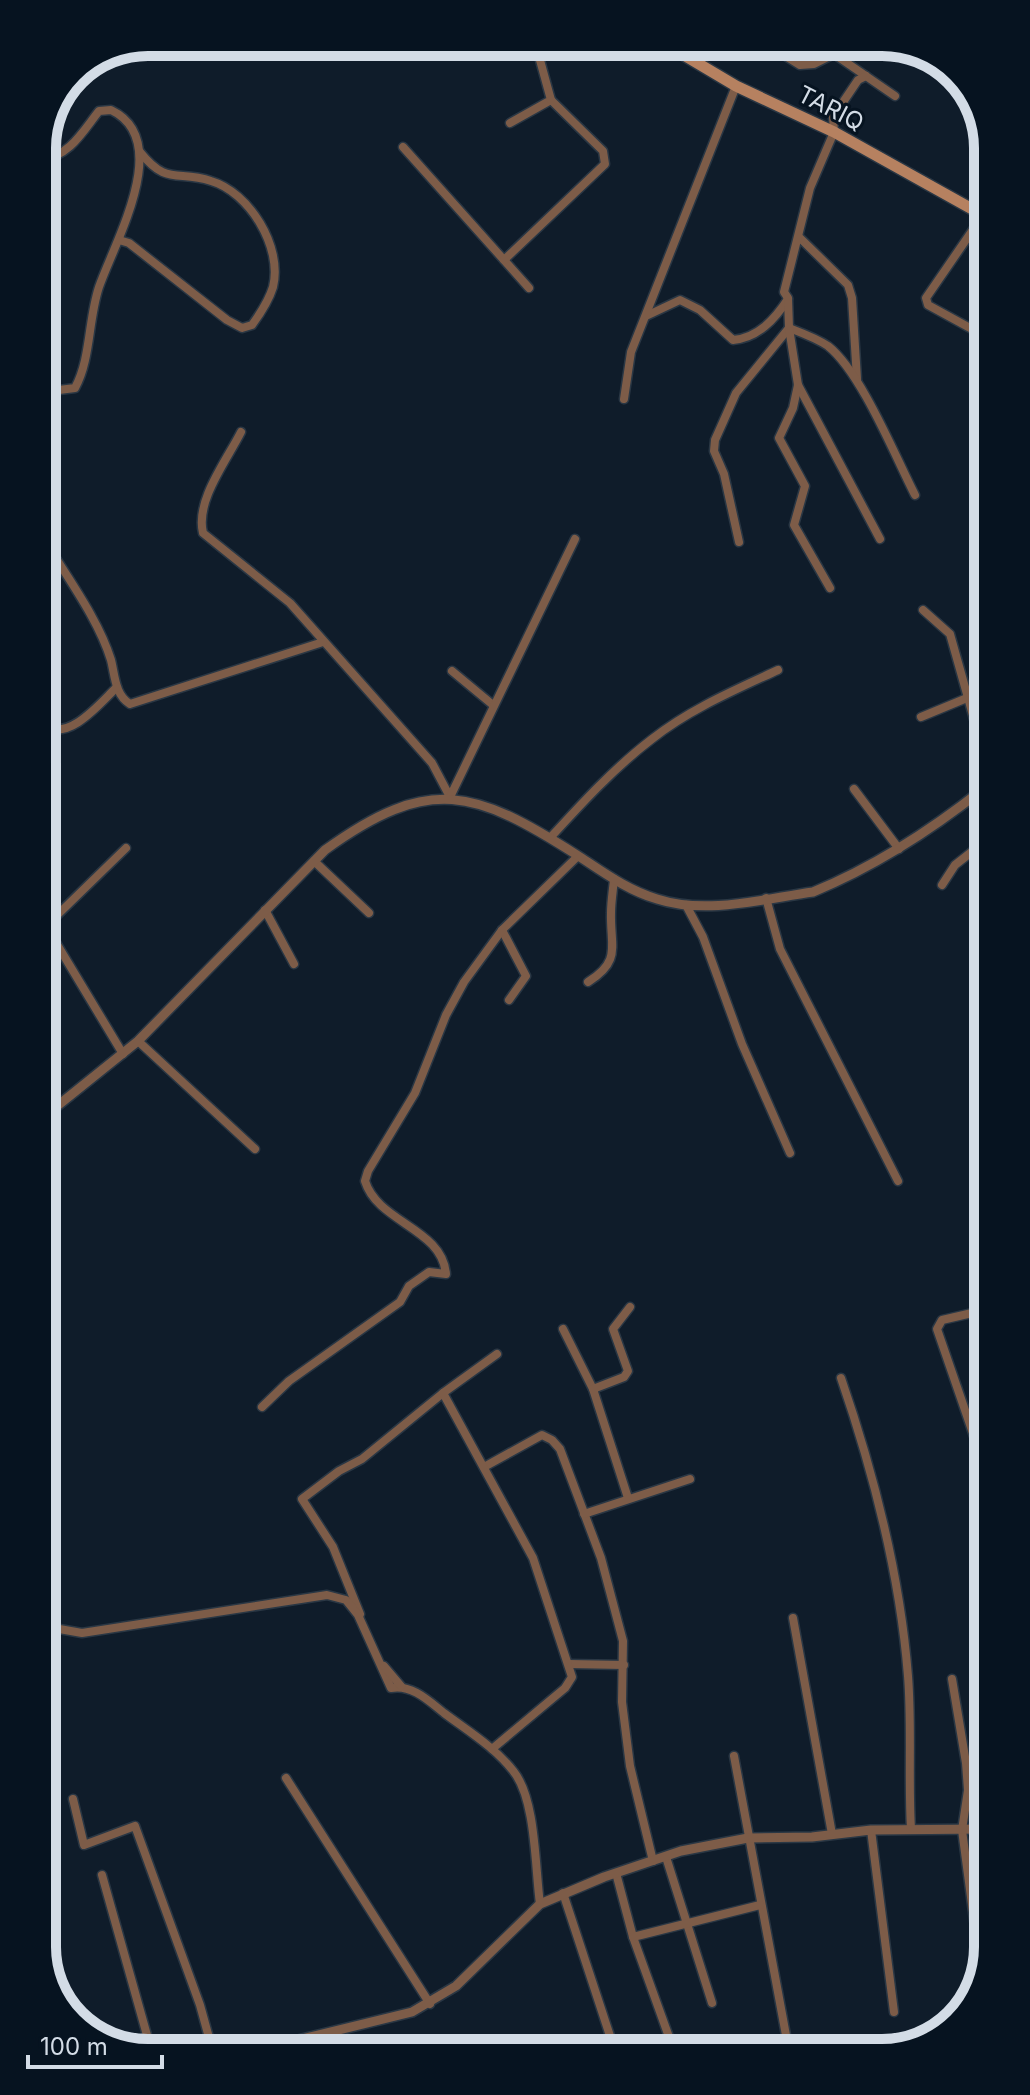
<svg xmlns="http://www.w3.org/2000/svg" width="1030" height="2095" font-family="Inter,sans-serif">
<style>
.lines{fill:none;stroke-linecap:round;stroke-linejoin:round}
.minor-casing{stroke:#2a3744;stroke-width:11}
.tertiary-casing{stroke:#2a3744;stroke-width:12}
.secondary-casing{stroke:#2a3744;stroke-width:14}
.minor{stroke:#7d5c48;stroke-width:8}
.tertiary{stroke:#7d5c48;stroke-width:9}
.secondary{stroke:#b68160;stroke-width:11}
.labels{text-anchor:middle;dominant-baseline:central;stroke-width:6;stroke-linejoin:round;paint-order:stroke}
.street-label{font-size:24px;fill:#d3dce6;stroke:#061320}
.rim{fill:none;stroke:#d3dce6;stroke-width:10}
</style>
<rect width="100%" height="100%" fill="#0f1c2a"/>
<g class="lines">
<defs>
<g id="minor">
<polyline points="763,42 800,65 814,64 834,54 895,96"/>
<polyline points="684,53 689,42"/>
<polyline points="510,123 551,100 535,42"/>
<polyline points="403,147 529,288"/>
<path d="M42 159C69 157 83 131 99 111L111 110C174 140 115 241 99 287 88 320 91 359 75 388L43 392"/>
<polyline points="981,218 926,298 928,305 981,334"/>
<polyline points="799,237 848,285 852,298 857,379"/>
<path d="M119 240 129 243 227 320 242 328 252 325C260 314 269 300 273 287 283 247 249 192 211 181 177 170 167 186 140 152"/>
<polyline points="504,260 605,164 603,151 551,100"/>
<path d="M646 316 680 300 700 310 733 340C758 338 775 319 788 299"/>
<polyline points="798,385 880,539"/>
<polyline points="624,399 631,352 736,86"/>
<path d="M241 432C227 460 195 501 203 533L290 603 432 763 450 797"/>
<polyline points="980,500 982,498"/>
<path d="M44 539C66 576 98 618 111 660 115 676 115 695 130 704L323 642"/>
<path d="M739 542 724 474 714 451 715 440 736 393 789 328C802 333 816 338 828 346 861 372 895 456 915 495"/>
<polyline points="830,588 794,525 805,486 779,438 793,408 798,385 789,328 788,298 784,292 810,188 834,132 833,117 858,80 866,76"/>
<polyline points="923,610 950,634 983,751"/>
<polyline points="452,671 493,705"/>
<polyline points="921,717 967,698"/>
<path d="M45 726C70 741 100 703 117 687"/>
<polyline points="854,789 899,849"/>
<polyline points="450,797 575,539"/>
<path d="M550 838C582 803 614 768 652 739 690 709 735 690 778 670"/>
<polyline points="314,861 369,913"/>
<polyline points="942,885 955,865 983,843"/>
<polyline points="766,898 780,949 898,1181"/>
<polyline points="686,905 703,937 742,1044 790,1153"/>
<polyline points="265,910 294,964"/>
<polyline points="502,930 526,976 509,1000"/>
<path d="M588 982C622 961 610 946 611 913 611 902 613 890 614 879"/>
<polyline points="138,1041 255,1149"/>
<polyline points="123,1054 46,926 126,848"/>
<polyline points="985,1310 942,1320 937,1329 986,1471"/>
<polyline points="563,1329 593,1389"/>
<path d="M841 1378C874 1474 900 1575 908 1676 912 1727 908 1778 911 1829"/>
<path d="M262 1407 289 1381 400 1302 409 1286 429 1272 446 1274C442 1228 378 1223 365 1181L368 1171 415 1093 446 1015 464 982 502 930 578 856"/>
<polyline points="484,1467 542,1435 552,1440 560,1449 601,1558 623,1641 622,1702 630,1766 653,1861"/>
<polyline points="628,1498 593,1389 624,1377 628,1371 613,1329 630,1307"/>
<polyline points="584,1514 690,1479"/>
<polyline points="360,1614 333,1547 302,1499 339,1471 362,1459 443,1393"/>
<polyline points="793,1618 832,1834"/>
<path d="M48 1627 82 1633 327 1595 346 1600 358 1615 391 1688C412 1684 429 1701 444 1713 468 1731 496 1748 514 1772 536 1800 535 1868 540 1904"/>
<polyline points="569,1664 624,1665"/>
<polyline points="384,1666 401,1686"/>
<polyline points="952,1679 966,1763 968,1790 962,1830 981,1972"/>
<polyline points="492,1749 565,1688 572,1677 533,1558 443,1393 497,1354"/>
<polyline points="734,1756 788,2046"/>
<polyline points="286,1778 430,2004"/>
<polyline points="73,1799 84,1845 135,1826 200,2005 213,2052"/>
<polyline points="871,1830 894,2012"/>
<polyline points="666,1857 712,2003"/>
<polyline points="616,1873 633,1937 673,2048"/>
<polyline points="102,1875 152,2053"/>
<polyline points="563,1893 614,2048"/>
<polyline points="633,1937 760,1905"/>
</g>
<g id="tertiary">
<path d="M46 1115 138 1041 325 850C430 774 475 790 577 855 603 872 627 890 657 899 706 915 763 899 813 892 876 866 930 831 983 789"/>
<polyline points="249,2052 412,2012 456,1986 540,1904 604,1877 681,1851 748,1838 812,1837 871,1830 987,1829"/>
</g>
<polyline id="secondary" points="662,42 736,86 834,132 981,214"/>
</defs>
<use href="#minor" class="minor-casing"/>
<use href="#tertiary" class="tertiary-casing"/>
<use href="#secondary" class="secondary-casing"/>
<use href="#minor" class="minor"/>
<use href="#tertiary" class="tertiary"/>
<use href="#secondary" class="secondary"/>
</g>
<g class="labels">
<g class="street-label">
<text transform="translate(831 108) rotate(27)">TARIQ</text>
</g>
</g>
<path d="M0 0H1030V2095H0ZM148 56H882A92 92 0 0 1 974 148V1947A92 92 0 0 1 882 2039H148A92 92 0 0 1 56 1947V148A92 92 0 0 1 148 56Z" fill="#061320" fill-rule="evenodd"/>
<path class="rim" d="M148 56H882A92 92 0 0 1 974 148V1947A92 92 0 0 1 882 2039H148A92 92 0 0 1 56 1947V148A92 92 0 0 1 148 56Z"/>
<path d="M28 2055v12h134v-12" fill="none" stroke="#d3dce6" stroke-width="4"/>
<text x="40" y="2055" font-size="24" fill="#d3dce6" stroke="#061320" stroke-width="6" paint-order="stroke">100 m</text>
</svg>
